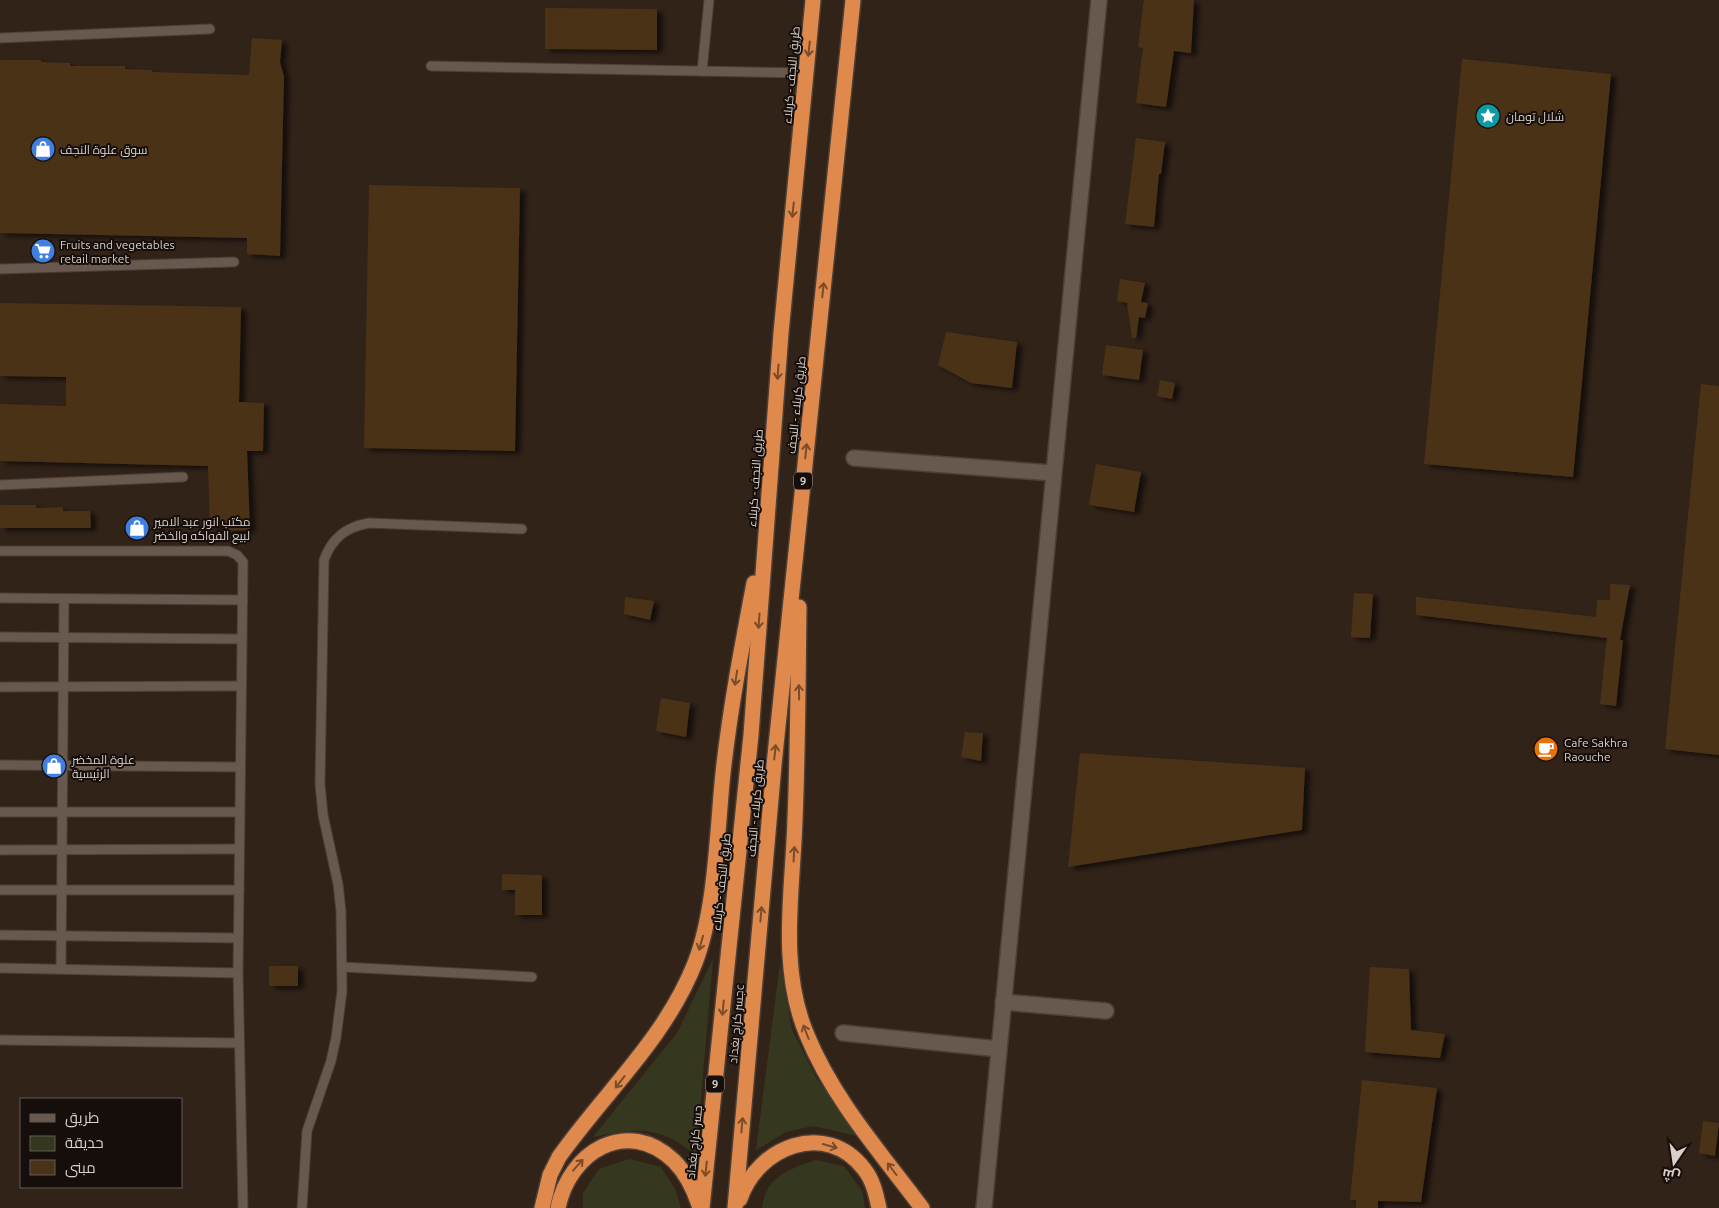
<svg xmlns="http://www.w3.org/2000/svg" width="1719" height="1208" font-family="Ubuntu,Cairo,sans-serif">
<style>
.green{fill:#35381f}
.building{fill:#493218;filter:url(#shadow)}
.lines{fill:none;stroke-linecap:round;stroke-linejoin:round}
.lane-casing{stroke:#4b3f37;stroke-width:11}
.street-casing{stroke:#4b3f37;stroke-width:18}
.highway-casing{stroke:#4b3f37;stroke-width:18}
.lane{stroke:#69584d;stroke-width:9}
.street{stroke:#69584d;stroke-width:15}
.highway{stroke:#df894c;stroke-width:15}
.oneway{stroke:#7a4c2b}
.labels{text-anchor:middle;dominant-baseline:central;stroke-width:4;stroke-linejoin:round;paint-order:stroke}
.shield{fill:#150e0a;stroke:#9f9590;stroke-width:1}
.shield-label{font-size:11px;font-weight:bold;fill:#dacfc9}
.street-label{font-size:12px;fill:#dacfc9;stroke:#150e0a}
.poi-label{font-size:12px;fill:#dacfc9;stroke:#150e0a;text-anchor:start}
</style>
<defs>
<filter id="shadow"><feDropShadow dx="5.5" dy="3" stdDeviation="2.5" flood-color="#0009"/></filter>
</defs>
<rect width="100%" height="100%" fill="#322319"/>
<g class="green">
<path d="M713 959 696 1155C658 1125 639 1128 593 1137L677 1033Z"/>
<polygon points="780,963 792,1030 817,1079 862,1137 813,1126 786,1132 756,1150"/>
<polygon points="629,1159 661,1167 675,1189 681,1208 583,1208 583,1193 599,1169"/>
<path d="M816 1160 844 1166 862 1191 865 1208H762C766 1176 790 1169 816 1160Z"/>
</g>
<g class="building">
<polygon points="1144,0 1194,0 1191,53 1174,51 1166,107 1136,103 1143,48 1138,47"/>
<polygon points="545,8 657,9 657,50 545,49"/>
<polygon points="252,38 282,40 280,62 284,76 280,256 247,254 247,238 0,233 0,60 41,60 41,62 70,63 70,66 125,66 125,69 152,70 152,72 249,75"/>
<polygon points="1462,59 1611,74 1573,477 1424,464"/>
<polygon points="1136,138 1165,142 1161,174 1159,174 1154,227 1125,224"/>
<polygon points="369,185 520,188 515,451 364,448"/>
<polygon points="1120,279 1145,283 1141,302 1148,303 1145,318 1139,317 1136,338 1132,338 1127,303 1117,301"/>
<polygon points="0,303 241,307 239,402 264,403 263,451 247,451 250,530 227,531 227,525 210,526 208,466 0,461 0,404 66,406 66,377 0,376"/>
<polygon points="946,332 1017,342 1012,388 971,383 938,365"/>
<polygon points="1106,345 1143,350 1139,380 1102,375"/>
<polygon points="1160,380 1175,383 1172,399 1157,396"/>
<polygon points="1701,384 1719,386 1719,755 1665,749"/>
<polygon points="1096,464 1141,472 1134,512 1089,505"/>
<polygon points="0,505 36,505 36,508 63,507 63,511 90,511 91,528 0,528"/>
<polygon points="1610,584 1630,585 1620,640 1623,640 1616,706 1600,704 1607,638 1416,615 1416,597 1596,617 1597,600 1610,600"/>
<polygon points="1354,593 1373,594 1370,638 1351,637"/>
<polygon points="625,597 654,601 650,620 624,614"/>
<polygon points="661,698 690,703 686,737 656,731"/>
<polygon points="965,732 983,733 981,761 961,757"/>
<polygon points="1080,753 1305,768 1302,830 1068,867"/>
<polygon points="502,874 542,875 542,915 515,915 515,890 502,890"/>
<rect x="269" y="966" width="29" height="20"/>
<polygon points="1370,967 1409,969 1411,1030 1445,1034 1440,1058 1365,1052"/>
<polygon points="1362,1080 1437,1088 1421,1202 1378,1201 1378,1208 1356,1208 1356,1200 1350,1200"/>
<polygon points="1703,1121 1719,1123 1715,1156 1699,1153"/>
</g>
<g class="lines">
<defs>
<g id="lane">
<polyline points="0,38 210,29"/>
<polyline points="431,66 806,73"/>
<polyline points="702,71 709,0"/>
<polyline points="0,269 234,262"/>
<polyline points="0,485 183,477"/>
<polyline points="0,551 228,551 237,555 243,562 238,973 243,1208"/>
<polyline points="0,598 243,600"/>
<polyline points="0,637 242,639"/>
<polyline points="0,687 240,686"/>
<polyline points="0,765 239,767"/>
<polyline points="0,812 239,812"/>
<polyline points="0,850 239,849"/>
<polyline points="0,890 239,890"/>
<polyline points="0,935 238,938"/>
<polyline points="343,967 532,977"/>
<polyline points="0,968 238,973"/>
<polyline points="61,968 64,599"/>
<polyline points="0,1040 239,1043"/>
<path d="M302 1208 307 1131 331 1061 336 1038 342 991 341 911 338 884 323 815 320 784 324 560C332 538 346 527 369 523L522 529"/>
</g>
<g id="street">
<polyline points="854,458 1053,473"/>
<polyline points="1003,1002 1106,1011"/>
<polyline points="843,1033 999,1049"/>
<polyline points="984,1208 1099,0"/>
</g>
<g id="highway">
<path d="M799 607C798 678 798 748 795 819 793 890 778 967 807 1035 833 1099 881 1153 922 1208"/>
<path d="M740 1199C757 1147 826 1119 864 1169 873 1180 876 1194 879 1208"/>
<path d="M542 1208 550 1175 559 1157C605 1092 665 1039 695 963 716 909 717 831 723 773 730 709 742 646 754 583"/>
<path d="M558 1208C569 1152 627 1116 674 1161 686 1173 695 1192 700 1208"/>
<polyline points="702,1208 751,735 781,333 813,0"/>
<polyline points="735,1208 774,765 853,0"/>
</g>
</defs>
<use href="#lane" class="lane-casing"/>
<use href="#street" class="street-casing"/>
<use href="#highway" class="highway-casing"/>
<use href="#lane" class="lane"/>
<use href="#street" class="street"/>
<use href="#highway" class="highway"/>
</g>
<defs><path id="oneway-shaft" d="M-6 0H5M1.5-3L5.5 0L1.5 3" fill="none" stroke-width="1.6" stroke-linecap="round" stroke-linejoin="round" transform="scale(1.25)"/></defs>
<g class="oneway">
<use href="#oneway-shaft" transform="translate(809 49) rotate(96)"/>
<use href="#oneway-shaft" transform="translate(793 210) rotate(96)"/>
<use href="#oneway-shaft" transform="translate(823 290) rotate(-84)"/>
<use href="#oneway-shaft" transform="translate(778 372) rotate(94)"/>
<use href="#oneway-shaft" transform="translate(806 451) rotate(-84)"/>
<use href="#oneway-shaft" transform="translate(759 621) rotate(94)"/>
<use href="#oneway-shaft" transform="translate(736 678) rotate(99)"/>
<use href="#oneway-shaft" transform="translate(799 692) rotate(-91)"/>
<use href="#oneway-shaft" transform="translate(775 752) rotate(-84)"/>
<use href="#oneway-shaft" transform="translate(794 854) rotate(-87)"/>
<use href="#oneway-shaft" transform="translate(761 914) rotate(-85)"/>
<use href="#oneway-shaft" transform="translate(701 943) rotate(106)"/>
<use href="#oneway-shaft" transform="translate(723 1008) rotate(96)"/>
<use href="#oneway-shaft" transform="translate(806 1032) rotate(-111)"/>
<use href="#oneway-shaft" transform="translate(620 1082) rotate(128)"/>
<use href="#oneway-shaft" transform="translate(742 1125) rotate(-85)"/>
<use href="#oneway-shaft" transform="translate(830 1146) rotate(16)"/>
<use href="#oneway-shaft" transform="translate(578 1165) rotate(-48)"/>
<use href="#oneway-shaft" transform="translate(706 1169) rotate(96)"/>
<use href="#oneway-shaft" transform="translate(892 1169) rotate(-127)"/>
</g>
<defs>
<symbol id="sight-disc" viewBox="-11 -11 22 22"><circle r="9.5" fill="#0f9aa8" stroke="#150e0a"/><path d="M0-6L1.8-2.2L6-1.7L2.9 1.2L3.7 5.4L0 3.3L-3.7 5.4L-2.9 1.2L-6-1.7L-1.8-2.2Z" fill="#fff"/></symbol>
<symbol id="shop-disc" viewBox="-11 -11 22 22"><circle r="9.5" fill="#3f7fe0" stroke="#150e0a"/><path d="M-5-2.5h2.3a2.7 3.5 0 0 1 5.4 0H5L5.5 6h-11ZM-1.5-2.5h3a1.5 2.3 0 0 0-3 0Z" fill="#fff"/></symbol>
<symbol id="supermarket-disc" viewBox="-11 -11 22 22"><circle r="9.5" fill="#3f7fe0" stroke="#150e0a"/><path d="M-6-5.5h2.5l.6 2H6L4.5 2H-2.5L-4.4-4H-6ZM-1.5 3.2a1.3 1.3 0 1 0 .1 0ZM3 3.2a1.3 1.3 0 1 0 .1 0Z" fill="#fff"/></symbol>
<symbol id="cafe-disc" viewBox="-11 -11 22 22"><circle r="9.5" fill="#e8710a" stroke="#150e0a"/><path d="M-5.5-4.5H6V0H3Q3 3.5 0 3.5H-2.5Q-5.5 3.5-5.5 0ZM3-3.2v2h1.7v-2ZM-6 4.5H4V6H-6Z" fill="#fff"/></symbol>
</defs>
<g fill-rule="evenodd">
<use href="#sight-disc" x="1474" y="102" width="28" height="28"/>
<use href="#shop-disc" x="29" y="135" width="28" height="28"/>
<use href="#supermarket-disc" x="29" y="237" width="28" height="28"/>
<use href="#shop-disc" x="123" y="514" width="28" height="28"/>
<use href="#cafe-disc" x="1532" y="735" width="28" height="28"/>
<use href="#shop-disc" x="40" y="752" width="28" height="28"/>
</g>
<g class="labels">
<g class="shield">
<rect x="794" y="472.5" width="18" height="17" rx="4"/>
<rect x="706" y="1075.5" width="18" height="17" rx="4"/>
</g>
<g class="shield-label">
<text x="803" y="481">9</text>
<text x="715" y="1084">9</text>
</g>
<g class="street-label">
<text transform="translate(791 75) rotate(-85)">طريق النجف - کربلاء</text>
<text transform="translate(796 405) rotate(-84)">طريق کربلاء - النجف</text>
<text transform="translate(755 478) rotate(-86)">طريق النجف - کربلاء</text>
<text transform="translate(755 808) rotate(-85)">طريق کربلاء - النجف</text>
<text transform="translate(721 882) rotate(-84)">طريق النجف - کربلاء</text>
<text transform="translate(736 1024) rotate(-85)">جسر كراج بغدادc</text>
<text transform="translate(694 1142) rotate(-84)">جسر كراج بغداد</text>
</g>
<g class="poi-label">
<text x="1506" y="116">شلال تومان</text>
<text x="60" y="149">سوق علوة النجف</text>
<text x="60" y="244">Fruits and vegetables<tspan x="60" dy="14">retail market</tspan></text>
<text x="154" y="521">مكتب انور عبد الامير<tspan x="154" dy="14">لبيع الفواكه والخضر</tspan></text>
<text x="1564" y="742">Cafe Sakhra<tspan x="1564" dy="14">Raouche</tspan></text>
<text x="72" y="759">علوة المخضر<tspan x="72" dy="14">الرئيسية</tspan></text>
</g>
</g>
<rect x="20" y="1098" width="162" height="90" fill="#150e0a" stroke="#645b56"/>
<rect x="30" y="1114" width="25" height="8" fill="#69584d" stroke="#645b56"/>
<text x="65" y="1123" font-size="15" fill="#dacfc9">طريق</text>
<rect x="30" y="1136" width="25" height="15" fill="#35381f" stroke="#645b56"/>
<text x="65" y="1148" font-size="15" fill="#dacfc9">حديقة</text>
<rect x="30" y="1160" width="25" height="15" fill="#493218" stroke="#645b56"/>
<text x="65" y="1173" font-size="15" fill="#dacfc9">مبنى</text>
<g transform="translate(1674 1163) rotate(193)" stroke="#150e0a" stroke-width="4" paint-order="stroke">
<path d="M0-4L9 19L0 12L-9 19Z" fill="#dacfc9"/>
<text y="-8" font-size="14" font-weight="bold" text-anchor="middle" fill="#dacfc9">ش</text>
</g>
</svg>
